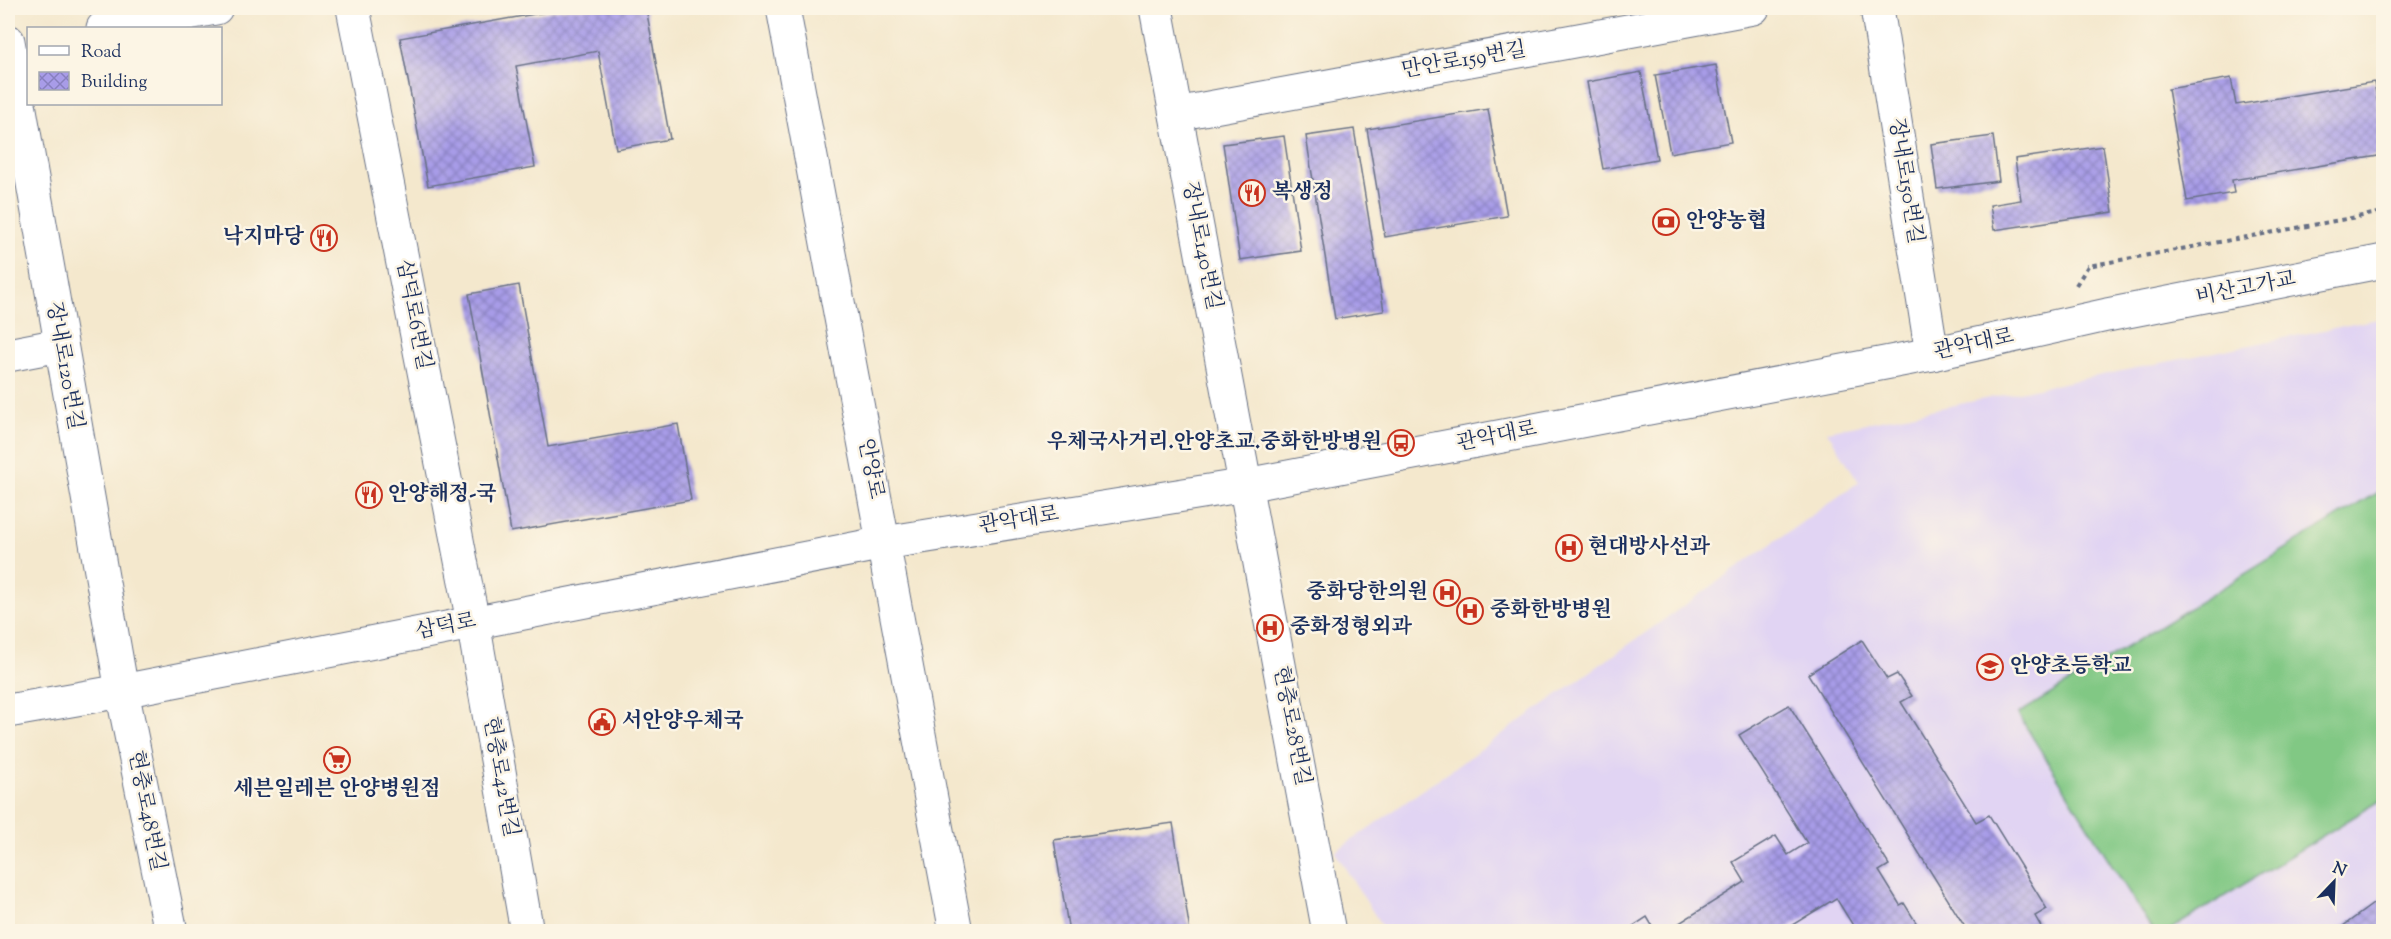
<svg xmlns="http://www.w3.org/2000/svg" width="2391" height="939" font-family="'Sorts Mill Goudy','Noto Serif KR',serif">
<style>
.built{fill:#e1d4f3}
.pitch{fill:#81c884;stroke:#4e7c71;stroke-width:1.5}
.building{fill:url(#building-cross-hatch)}
.lines{fill:none;stroke-linecap:round;stroke-linejoin:round}
.minor-casing{stroke:#677085;stroke-width:35}
.path{stroke:#677085;stroke-width:4;stroke-dasharray:4.5 4.5;stroke-linecap:butt}
.minor{stroke:#fff;stroke-width:33}
.labels{text-anchor:middle;dominant-baseline:central;stroke-width:5;stroke-linejoin:round;paint-order:stroke}
.street-label{font-size:21px;fill:#1b2f5e;stroke:#fcf5e5}
.poi-label{font-size:21px;font-weight:bold;fill:#1b2f5e;stroke:#fcf5e5;text-anchor:start}
</style>
<defs>
<pattern id="building-cross-hatch" width="8" height="8" patternUnits="userSpaceOnUse" patternTransform="scale(1.5)"><rect width="8" height="8" fill="#a89ce8"/><path d="M0 0l8 8M0 8l8-8" fill="none" stroke="#8880bf"/></pattern>
</defs>
<rect width="100%" height="100%" fill="#fcf5e5"/>
<filter id="ink" filterUnits="userSpaceOnUse"><feTurbulence type="fractalNoise" baseFrequency=".0167" numOctaves="2"/><feDisplacementMap in="SourceGraphic" scale="12" xChannelSelector="R" yChannelSelector="G"/><feConvolveMatrix kernelMatrix="1 2 1 2 8 2 1 2 1" color-interpolation-filters="sRGB"/></filter>
<filter id="wash" filterUnits="userSpaceOnUse"><feTurbulence type="fractalNoise" baseFrequency=".008" numOctaves="4" result="noise"/><feDisplacementMap in="SourceGraphic" scale="24" xChannelSelector="R" yChannelSelector="G"/><feGaussianBlur stdDeviation="1.35" result="paint"/><feColorMatrix in="noise" values="0 0 0 0 0 0 0 0 0 0 0 0 0 0 0 0 0 1.4 0 .05"/><feComposite in="paint" operator="in"/></filter>
<g filter="url(#wash)">
<rect width="100%" height="100%" fill="#f4e8cd"/>
<polygon class="built" points="2383,318 2383,931 1385,931 1335,852 1859,482 1827,431"/>
<polygon class="pitch" points="2381,490 2384,495 2383,799 2168,931 2153,931 2018,714"/>
<g id="blocks">
<g class="building">
<polygon points="568,8 646,8 670,139 616,149 598,51 516,66 535,167 428,186 400,38"/>
<polygon points="1716,65 1731,142 1670,153 1655,75"/>
<polygon points="1641,72 1657,159 1603,169 1587,82"/>
<polygon points="2231,78 2236,105 2374,82 2384,137 2384,155 2232,180 2234,193 2187,201 2168,89"/>
<polygon points="1488,109 1507,216 1385,237 1367,129"/>
<polygon points="1354,129 1384,311 1335,319 1306,136"/>
<polygon points="1284,136 1301,251 1240,260 1223,144"/>
<polygon points="1993,136 1999,181 1937,189 1931,144"/>
<polygon points="2103,146 2113,212 1994,230 1990,205 2021,200 2015,159"/>
<polygon points="519,285 548,447 678,424 691,500 511,532 469,294"/>
<polygon points="1862,640 1887,679 1897,674 1912,696 1901,702 1976,822 1989,815 2047,909 2035,916 2044,932 1968,932 1808,674"/>
<polygon points="1789,705 1889,865 1879,871 1900,905 1904,903 1922,932 1857,932 1836,898 1781,932 1665,932 1745,882 1733,862 1776,836 1788,855 1807,843 1739,735"/>
<polygon points="1173,823 1190,932 1069,932 1054,840"/>
<polygon points="2384,896 2384,932 2335,932"/>
<polygon points="1647,917 1656,932 1624,932"/>
</g>
</g>
</g>
<g filter="url(#ink)">
<use href="#blocks" fill-opacity="0" stroke="#677085" stroke-width="1.5"/>
<g class="lines">
<defs>
<g id="minor">
<polyline points="353,8 473,622 527,932"/>
<polyline points="783,8 956,932"/>
<polyline points="1156,8 1329,932"/>
<polyline points="1877,8 1932,354"/>
<polyline points="103,28 216,8"/>
<polyline points="8,41 122,691 171,932"/>
<polyline points="1176,114 1753,8"/>
<polyline points="8,355 60,345"/>
<polyline points="8,711 122,691 884,543 1246,485 1932,354 2107,315 2384,261"/>
</g>
</defs>
<use href="#minor" class="minor-casing"/>
<polyline class="path" points="2076,285 2088,266 2384,212"/>
<use href="#minor" class="minor"/>
</g>
</g>
<defs>
<symbol id="restaurant-ring" viewBox="-11 -11 22 22"><circle r="9.5" fill="#fcf5e5" stroke="#c8321e" stroke-width="1.5"/><path d="M-5-6h1v4h1v-4h1v4h1v-4h1v5L-1.5 .5V6h-2V.5L-5-1ZM5-6V6H3V1.5H1.5Q1.5-4 5-6Z" fill="#c8321e"/></symbol>
<symbol id="bank-ring" viewBox="-11 -11 22 22"><circle r="9.5" fill="#fcf5e5" stroke="#c8321e" stroke-width="1.5"/><path d="M-6-4H6V4H-6ZM0-2.3a2.3 2.3 0 1 0 0 4.6a2.3 2.3 0 1 0 0-4.6Z" fill="#c8321e"/></symbol>
<symbol id="bus-ring" viewBox="-11 -11 22 22"><circle r="9.5" fill="#fcf5e5" stroke="#c8321e" stroke-width="1.5"/><path d="M-5-6H5V4H4V6H2V4H-2V6H-4V4H-5ZM-3.5-4V0h7V-4ZM-3.5 1.2v1.5H-2V1.2ZM2 1.2v1.5H3.5V1.2Z" fill="#c8321e"/></symbol>
<symbol id="hospital-ring" viewBox="-11 -11 22 22"><circle r="9.5" fill="#fcf5e5" stroke="#c8321e" stroke-width="1.5"/><path d="M-5-5h3v3.5h4V-5h3V5h-3V1.5h-4V5h-3Z" fill="#c8321e"/></symbol>
<symbol id="school-ring" viewBox="-11 -11 22 22"><circle r="9.5" fill="#fcf5e5" stroke="#c8321e" stroke-width="1.5"/><path d="M0-5L7-2L0 1L-7-2ZM-4 1L0 2.5L4 1V4Q0 6-4 4Z" fill="#c8321e"/></symbol>
<symbol id="civic-ring" viewBox="-11 -11 22 22"><circle r="9.5" fill="#fcf5e5" stroke="#c8321e" stroke-width="1.5"/><path d="M-.6-6.5H3V-4.5H.6V-3L4-1V1h2V6H-6V1h2V-1L-.6-3ZM-1.2 2.5V6h2.4V2.5Z" fill="#c8321e"/></symbol>
<symbol id="supermarket-ring" viewBox="-11 -11 22 22"><circle r="9.5" fill="#fcf5e5" stroke="#c8321e" stroke-width="1.5"/><path d="M-6-5.5h2.5l.6 2H6L4.5 2H-2.5L-4.4-4H-6ZM-1.5 3.2a1.3 1.3 0 1 0 .1 0ZM3 3.2a1.3 1.3 0 1 0 .1 0Z" fill="#c8321e"/></symbol>
</defs>
<g fill-rule="evenodd">
<use href="#restaurant-ring" x="1237" y="178" width="30" height="30"/>
<use href="#bank-ring" x="1651" y="207" width="30" height="30"/>
<use href="#restaurant-ring" x="309" y="223" width="30" height="30"/>
<use href="#bus-ring" x="1386" y="428" width="30" height="30"/>
<use href="#restaurant-ring" x="354" y="480" width="30" height="30"/>
<use href="#hospital-ring" x="1554" y="533" width="30" height="30"/>
<use href="#hospital-ring" x="1432" y="578" width="30" height="30"/>
<use href="#hospital-ring" x="1455" y="596" width="30" height="30"/>
<use href="#hospital-ring" x="1255" y="613" width="30" height="30"/>
<use href="#school-ring" x="1975" y="652" width="30" height="30"/>
<use href="#civic-ring" x="587" y="707" width="30" height="30"/>
<use href="#supermarket-ring" x="322" y="745" width="30" height="30"/>
</g>
<g class="labels">
<g class="street-label">
<text transform="translate(1464 61) rotate(-10)">만안로159번길</text>
<text transform="translate(1905 181) rotate(81)">장내로150번길</text>
<text transform="translate(1201 246) rotate(79)">장내로140번길</text>
<text transform="translate(2246 289) rotate(-11)">비산고가교</text>
<text transform="translate(413 315) rotate(79)">삼덕로6번길</text>
<text transform="translate(1974 345) rotate(-12)">관악대로</text>
<text transform="translate(64 366) rotate(80)">장내로120번길</text>
<text transform="translate(1497 437) rotate(-11)">관악대로</text>
<text transform="translate(870 469) rotate(79)">안양로</text>
<text transform="translate(1019 521) rotate(-9)">관악대로</text>
<text transform="translate(446 627) rotate(-11)">삼덕로</text>
<text transform="translate(1291 726) rotate(79)">현충로28번길</text>
<text transform="translate(500 777) rotate(80)">현충로42번길</text>
<text transform="translate(146 811) rotate(79)">현충로48번길</text>
</g>
<g class="poi-label">
<text x="1272" y="193">복생정</text>
<text x="1686" y="222">안양농협</text>
<text x="304" y="238" text-anchor="end">낙지마당</text>
<text x="1382" y="443" text-anchor="end">우체국사거리.안양초교.중화한방병원</text>
<text x="388" y="495">안양해정-국</text>
<text x="1588" y="548">현대방사선과</text>
<text x="1428" y="593" text-anchor="end">중화당한의원</text>
<text x="1490" y="611">중화한방병원</text>
<text x="1290" y="628">중화정형외과</text>
<text x="2010" y="667">안양초등학교</text>
<text x="622" y="722">서안양우체국</text>
<text x="337" y="790" text-anchor="middle">세븐일레븐 안양병원점</text>
</g>
</g>
<rect width="2391" height="939" fill="none" stroke="#fcf5e5" stroke-width="30"/>
<rect x="27" y="27" width="195" height="78" fill="#fcf5e5" stroke="#a2a6af" stroke-width="1.5"/>
<rect x="39" y="46" width="30" height="9" fill="#ffffff" stroke="#a2a6af" stroke-width="1.5"/>
<text x="81" y="57" font-size="18" fill="#1b2f5e">Road</text>
<rect x="39" y="72" width="30" height="18" fill="url(#building-cross-hatch)" stroke="#a2a6af" stroke-width="1.5"/>
<text x="81" y="87" font-size="18" fill="#1b2f5e">Building</text>
<g transform="translate(2334 882) rotate(23)" stroke="#fcf5e5" stroke-width="4.5" paint-order="stroke">
<path d="M0-4.5L10 22L0 15L-10 22Z" fill="#1b2f5e"/>
<text y="-9" font-size="16" font-weight="bold" text-anchor="middle" fill="#1b2f5e">N</text>
</g>
</svg>
